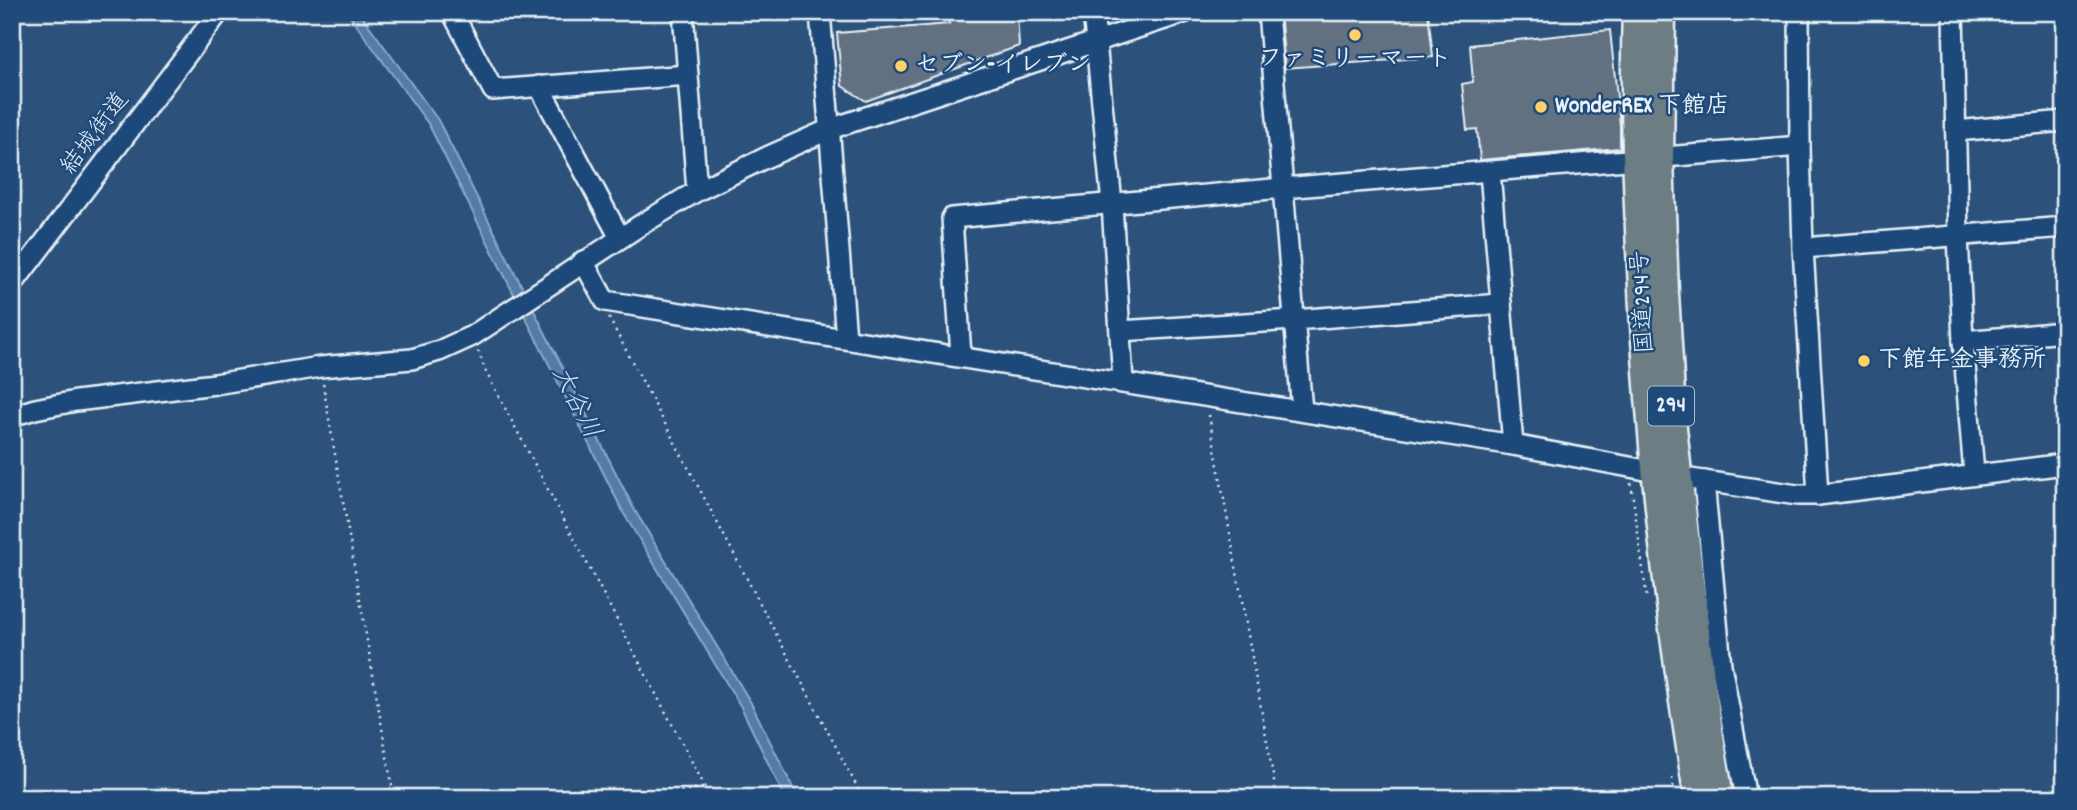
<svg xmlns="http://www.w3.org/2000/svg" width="2077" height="810" font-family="Dekko,'Klee One',sans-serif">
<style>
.water{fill:#527ba7;stroke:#8eaac7;stroke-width:2}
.building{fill:#627181;stroke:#e8f1f8;stroke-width:2}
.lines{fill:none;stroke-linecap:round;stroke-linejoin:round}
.minor-casing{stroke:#e8f1f8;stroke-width:24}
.highway-casing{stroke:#e8f1f8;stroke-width:33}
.path{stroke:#e8f1f8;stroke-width:2.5;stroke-dasharray:2 5;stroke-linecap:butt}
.minor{stroke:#1f4a7a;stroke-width:19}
.highway{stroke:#6d7d84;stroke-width:28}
.poi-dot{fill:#ffd166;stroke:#1f4a7a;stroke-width:2.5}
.labels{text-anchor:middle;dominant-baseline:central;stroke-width:5;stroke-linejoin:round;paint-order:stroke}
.shield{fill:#1f4a7a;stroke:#acbfd2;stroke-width:2}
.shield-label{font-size:23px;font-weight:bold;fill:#e8f1f8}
.poi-label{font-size:24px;font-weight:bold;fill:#e8f1f8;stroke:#1f4a7a;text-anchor:start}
.street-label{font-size:24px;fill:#e8f1f8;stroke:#1f4a7a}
.water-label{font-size:26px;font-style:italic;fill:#d2dfec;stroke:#1f4a7a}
</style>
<rect width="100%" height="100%" fill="#2c527b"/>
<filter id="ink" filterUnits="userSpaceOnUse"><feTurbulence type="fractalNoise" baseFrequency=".0143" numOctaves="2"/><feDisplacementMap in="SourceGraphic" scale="14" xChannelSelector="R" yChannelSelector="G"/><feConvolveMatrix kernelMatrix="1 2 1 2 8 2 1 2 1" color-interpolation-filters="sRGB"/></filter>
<g filter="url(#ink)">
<polygon class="water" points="347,12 359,12 438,120 634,509 751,703 798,798 785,798 741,707 624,514 429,125"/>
<g class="building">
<polygon points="948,12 1017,12 1019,46 866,101 842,86 837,33 949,24"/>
<polygon points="1280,12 1428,12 1433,57 1285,68"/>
<polygon points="1610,30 1620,125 1620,148 1480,160 1477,129 1467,130 1462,84 1473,82 1470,45"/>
</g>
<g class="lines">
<defs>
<g id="minor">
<polyline points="452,12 493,90 688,75"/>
<polyline points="683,12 697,191"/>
<polyline points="820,12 846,338"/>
<polyline points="1093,12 1112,204 1123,382"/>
<polyline points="1268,12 1302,411"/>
<polyline points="1799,12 1800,146 1803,248 1818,495"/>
<polyline points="1953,12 1958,236 1963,341 1974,474"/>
<polyline points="539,86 620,238"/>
<polyline points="1956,131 2065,121"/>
<polyline points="1490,172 1513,445"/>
<polyline points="1803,248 2065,227"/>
<polyline points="583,261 605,301 1513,445 1656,472"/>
<polyline points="12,285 219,12"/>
<polyline points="1120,331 1294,320 1501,304"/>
<polyline points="1963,341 2065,332"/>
<polyline points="961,356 952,218 1282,188 1800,146"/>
<polyline points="12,416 35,409 76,401 215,384 320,367 412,359 439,351 472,336 642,224 697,191 767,157 830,129 1186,12"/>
<polyline points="1677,477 1797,495 1818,495 2065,464"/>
<polyline points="1704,481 1721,665 1746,798"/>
</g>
<g id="highway">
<path d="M1637 12C1634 92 1637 171 1641 250 1649 434 1669 617 1699 798"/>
<polyline points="1661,12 1659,158 1664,293 1672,428 1701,687 1719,798"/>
</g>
</defs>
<use href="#minor" class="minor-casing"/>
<use href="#highway" class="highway-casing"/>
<g class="path">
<polyline points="609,318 863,798"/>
<polyline points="478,351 486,372 711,798"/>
<polyline points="323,384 394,798"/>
<polyline points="1209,415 1277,798"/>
<polyline points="1631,483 1647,598"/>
<polyline points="1672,778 1675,798"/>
<polyline points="646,798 705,787"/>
</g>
<use href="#minor" class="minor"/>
<use href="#highway" class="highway"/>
</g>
</g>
<g class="poi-dot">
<circle cx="1355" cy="35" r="7"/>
<circle cx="901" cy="66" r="7"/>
<circle cx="1541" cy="107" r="7"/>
<circle cx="1864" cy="361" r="7"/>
</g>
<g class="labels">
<rect class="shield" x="1648" y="386.5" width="46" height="39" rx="5"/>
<g class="shield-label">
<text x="1671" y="406">294</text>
</g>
<g class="poi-label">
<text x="1355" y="60" text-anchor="middle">ファミリーマート</text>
<text x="915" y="66">セブン-イレブン</text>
<text x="1555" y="107">WonderREX 下館店</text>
<text x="1878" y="361">下館年金事務所</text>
</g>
<g class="street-label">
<text transform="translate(96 134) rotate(-53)">結城街道</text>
<text transform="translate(1644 302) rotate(-93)">国道294号</text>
</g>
<g class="water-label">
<text transform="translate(575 403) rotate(63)">大谷川</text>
</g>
</g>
<rect width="2077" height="810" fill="none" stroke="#1f4a7a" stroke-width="42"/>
<rect x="21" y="21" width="2035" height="768" fill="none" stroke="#e8f1f8" stroke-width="2.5" filter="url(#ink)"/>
</svg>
